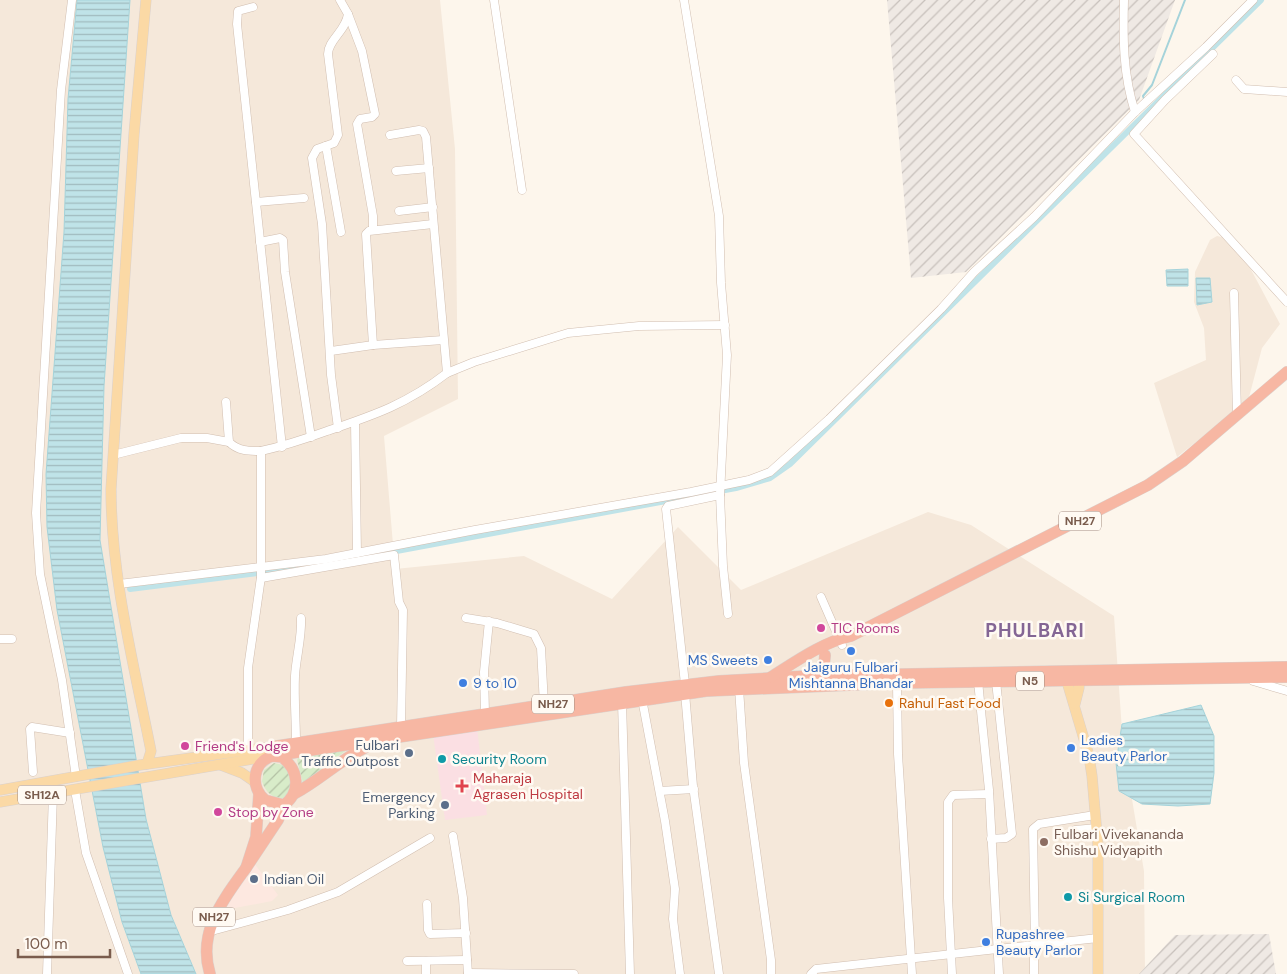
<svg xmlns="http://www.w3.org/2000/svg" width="1287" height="974" font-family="'DM Sans',sans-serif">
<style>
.residential{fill:#f5e8da}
.commercial{fill:#fde8e0}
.industrial{fill:url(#industrial-furrows)}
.medical{fill:#fbdfe3}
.garden{fill:url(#garden-furrows)}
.water{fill:url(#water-rules);stroke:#a5d3da}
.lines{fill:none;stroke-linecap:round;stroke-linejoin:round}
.stream{stroke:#a5d3da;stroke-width:2}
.canal{stroke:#bfe3e8;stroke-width:6}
.minor-casing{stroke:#d1beb0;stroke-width:9}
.major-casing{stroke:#dad1cd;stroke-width:11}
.highway-casing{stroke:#dad1cd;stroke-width:12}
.minor{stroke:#fff;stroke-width:8}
.major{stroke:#fbd9a5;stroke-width:10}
.highway{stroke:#f7b7a3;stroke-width:11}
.hotel-dot{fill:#d1479c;stroke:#fffaf3;stroke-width:2}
.shop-dot{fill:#3f7fe0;stroke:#fffaf3;stroke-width:2}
.food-dot{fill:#e8710a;stroke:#fffaf3;stroke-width:2}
.service-dot{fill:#5c6f8a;stroke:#fffaf3;stroke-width:2}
.culture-dot{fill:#0f9aa8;stroke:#fffaf3;stroke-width:2}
.health-dot{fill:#e0444e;stroke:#fffaf3;stroke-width:2}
.education-dot{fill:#8d6e63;stroke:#fffaf3;stroke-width:2}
.labels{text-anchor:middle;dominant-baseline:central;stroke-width:5;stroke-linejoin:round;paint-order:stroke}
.shield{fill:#fffaf3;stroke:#a28b7f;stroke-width:1}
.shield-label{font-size:12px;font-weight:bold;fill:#7a5c4d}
.hotel-label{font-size:14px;fill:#b23c85;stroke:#fffaf3;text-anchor:start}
.shop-label{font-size:14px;fill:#366cbe;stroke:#fffaf3;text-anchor:start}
.food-label{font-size:14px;fill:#c56008;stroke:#fffaf3;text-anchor:start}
.service-label{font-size:14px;fill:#4e5e75;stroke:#fffaf3;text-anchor:end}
.culture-label{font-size:14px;fill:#0d838f;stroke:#fffaf3;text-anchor:start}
.health-label{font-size:14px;fill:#be3a42;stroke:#fffaf3;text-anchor:start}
.education-label{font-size:14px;fill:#785e54;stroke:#fffaf3;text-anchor:start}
.district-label{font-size:19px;font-weight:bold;letter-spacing:1px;fill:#846695;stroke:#fffaf3}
</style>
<defs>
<pattern id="industrial-furrows" width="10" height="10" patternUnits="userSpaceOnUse" patternTransform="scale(1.25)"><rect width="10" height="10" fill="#efe9e4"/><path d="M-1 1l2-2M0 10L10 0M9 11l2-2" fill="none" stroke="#c7c0bb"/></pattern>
<pattern id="garden-furrows" width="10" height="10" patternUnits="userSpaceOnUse" patternTransform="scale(1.25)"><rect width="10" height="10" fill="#d8ecc9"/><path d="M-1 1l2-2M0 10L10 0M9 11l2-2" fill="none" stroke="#b4c2a5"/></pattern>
<pattern id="water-rules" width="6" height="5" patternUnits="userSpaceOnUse" patternTransform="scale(1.25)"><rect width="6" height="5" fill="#bfe3e8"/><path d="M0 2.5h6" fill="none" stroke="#a0bbbe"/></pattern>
</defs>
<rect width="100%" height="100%" fill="#fdf6ec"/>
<g class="residential">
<polygon points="0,0 440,0 455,149 458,399 384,436 395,569 524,556 612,599 678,527 741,590 928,512 971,525 1114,616 1123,745 1144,871 1145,974 0,974"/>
<polygon points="1217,236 1226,238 1248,264 1280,324 1262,348 1248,401 1177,457 1154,383 1206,360 1204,328 1194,302 1195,272 1210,240"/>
</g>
<polygon class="commercial" points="254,863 278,895 272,901 219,911"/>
<g class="industrial">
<polygon points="887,0 1175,0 1139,100 966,272 911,278"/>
<polygon points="1269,934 1276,974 1139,974 1175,935"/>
</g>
<polygon class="medical" points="477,727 487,815 445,820 433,734"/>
<g class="garden">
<polygon points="348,749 303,783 297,760 299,757"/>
<path d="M274 763 283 765 290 775 292 789 284 798C273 799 265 792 262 781L264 770Z"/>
</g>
<g class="water">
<polygon points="77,0 130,0 104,386 100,540 146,819 171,915 196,974 141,974 122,922 103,847 57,610 47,527 46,474 64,232 68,99"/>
<polygon points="1188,269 1188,286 1167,286 1166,270"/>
<polygon points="1196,278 1210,278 1212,302 1197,305"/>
<polygon points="1201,705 1214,736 1214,773 1210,804 1178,806 1142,804 1119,791 1116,763 1122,724"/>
</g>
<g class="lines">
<polyline class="stream" points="1144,99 1143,96 1152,85 1185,0"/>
<g class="canal">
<polyline points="375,555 736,488 770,478 790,464 1261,0"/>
<polyline points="130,589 298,568"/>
</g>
<defs>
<g id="minor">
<polyline points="72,0 61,90 36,513 40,574 62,680 76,777"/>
<polyline points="494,0 522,190"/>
<polyline points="684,0 719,216 721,283 727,355 720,495 723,566 728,614"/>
<path d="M1124 0C1123 39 1123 75 1135 112"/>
<polyline points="253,7 238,11 237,24 282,447"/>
<polyline points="348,14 362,51 375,114 372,117 360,119 357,124 373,216 373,230"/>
<polyline points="1213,54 1165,100 1134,134 1287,302"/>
<polyline points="1236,80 1244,89 1287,92"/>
<polyline points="326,146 341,232"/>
<polyline points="396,171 429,168"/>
<polyline points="256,202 304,198"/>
<polyline points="399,211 433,207"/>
<polyline points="260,242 280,238 283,240 285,272 311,437"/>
<polyline points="1234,293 1237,415"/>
<polyline points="373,345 443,340"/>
<polyline points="331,351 373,345 366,234 369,231 433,224"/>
<polyline points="447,373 474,362 568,333 639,326 725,325"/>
<path d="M226 402 229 442C238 451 248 451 261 451"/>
<polyline points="355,422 357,553"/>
<path d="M338 428 331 375 322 224 312 158 317 149 334 143 338 135 328 54C328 40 346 31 348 14L340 0"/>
<polyline points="113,455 181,438 207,438 229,442"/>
<polyline points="261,578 394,555 399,602 403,610 401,727"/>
<polyline points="119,584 326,559 475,530 691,492 749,480 770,472 829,419 941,309 974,272 1034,217 1135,112 1206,47 1253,0"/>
<polyline points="821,597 842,645"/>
<polyline points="466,618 497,623 534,634 541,648 544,705"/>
<polyline points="0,639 12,639"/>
<polyline points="978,681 989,790 999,974"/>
<polyline points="1253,681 1287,691"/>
<polyline points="897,683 898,754 912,974"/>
<polyline points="685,684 666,509 668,506 720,495"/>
<polyline points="739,688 744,763 771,960 771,974"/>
<polyline points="685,693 693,786 719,974"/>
<polyline points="642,699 665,821 675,889 673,919 680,974"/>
<polyline points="622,702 630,974"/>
<polyline points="485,714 484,672 489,621"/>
<path d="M296 743C296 721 294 698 295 676 296 657 302 638 301 618"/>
<path d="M248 751V668L261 577V451C284 446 305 439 327 431 374 415 407 404 447 373L426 137 423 131 419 130 390 135"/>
<polyline points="33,772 30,729 32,727 70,733"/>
<polyline points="75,790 86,853 128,974"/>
<polyline points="660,791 694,789"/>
<polyline points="1075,830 1097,828"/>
<polyline points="453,836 463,898 468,974"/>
<polyline points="991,839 1006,838 1012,834 996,681"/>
<polyline points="427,904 428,930 430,934 466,933"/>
<polyline points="208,932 288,910 338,892 430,838"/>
<polyline points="1034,945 1034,974"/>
<polyline points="1035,945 1033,829 1039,824 1095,815"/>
<polyline points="407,961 467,960"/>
<polyline points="468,973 574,974"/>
<polyline points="47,974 53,794"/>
<polyline points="426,974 426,961"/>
<polyline points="811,974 816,969 1098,938"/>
<polyline points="952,974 948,898 948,802 953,795 989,794"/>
</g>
<g id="major">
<path d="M146 0 134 134 111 489C111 577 134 665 151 751L147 764"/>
<polyline points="1065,675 1089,756 1092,776 1098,846 1098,974"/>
<polyline points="1075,704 1079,688 1079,673"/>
<polyline points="221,765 242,773 255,782"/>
<polyline points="0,790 140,765 271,747"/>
<polyline points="0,802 270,756"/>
</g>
<g id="highway">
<polyline points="825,655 824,667 827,675"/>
<polyline points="1287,667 807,676 719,681 626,692 271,747 272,756 706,691 897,683 1287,677"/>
<path d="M771 677C795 662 823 642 851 636L1148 485 1183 461 1287 372"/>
<path d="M272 756 282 757C299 770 301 792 284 805L265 800C250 787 252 763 272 756Z"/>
<polyline points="259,794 256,837 246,868 278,820 284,805"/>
<path d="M294 794C322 779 344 756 373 744"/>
<path d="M210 974C197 932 223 900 246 868"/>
</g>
</defs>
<use href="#minor" class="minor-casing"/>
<use href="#major" class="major-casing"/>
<use href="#highway" class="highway-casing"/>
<use href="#minor" class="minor"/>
<use href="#major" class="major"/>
<use href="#highway" class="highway"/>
</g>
<g class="hotel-dot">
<circle cx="821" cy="628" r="5"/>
<circle cx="185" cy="746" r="5"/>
<circle cx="218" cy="812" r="5"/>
</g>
<g class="shop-dot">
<circle cx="851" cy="651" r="5"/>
<circle cx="768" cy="660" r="5"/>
<circle cx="463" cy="683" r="5"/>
<circle cx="1071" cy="748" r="5"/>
<circle cx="986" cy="942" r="5"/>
</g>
<circle class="food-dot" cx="889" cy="703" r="5"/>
<g class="service-dot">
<circle cx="409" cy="753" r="5"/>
<circle cx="445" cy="805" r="5"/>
<circle cx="254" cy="879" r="5"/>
</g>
<g class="culture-dot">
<circle cx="442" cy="759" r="5"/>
<circle cx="1068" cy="897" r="5"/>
</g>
<path class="health-dot" d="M459.5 778.5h5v5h5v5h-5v5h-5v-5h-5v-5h5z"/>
<circle class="education-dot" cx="1044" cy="842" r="5"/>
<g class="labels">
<g class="shield">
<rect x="1059" y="511.5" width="42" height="19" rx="4"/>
<rect x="1016" y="671.5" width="28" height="19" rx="4"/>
<rect x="532" y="694.5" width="42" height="19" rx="4"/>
<rect x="18" y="785.5" width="48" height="19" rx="4"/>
<rect x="193" y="907.5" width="42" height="19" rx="4"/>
</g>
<g class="shield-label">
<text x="1080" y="521">NH27</text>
<text x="1030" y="681">N5</text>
<text x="553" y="704">NH27</text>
<text x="42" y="795">SH12A</text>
<text x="214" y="917">NH27</text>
</g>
<g class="hotel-label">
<text x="831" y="628">TIC Rooms</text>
<text x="195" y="746">Friend's Lodge</text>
<text x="228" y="812">Stop by Zone</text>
</g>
<g class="shop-label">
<text x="758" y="660" text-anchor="end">MS Sweets</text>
<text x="851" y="667" text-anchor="middle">Jaiguru Fulbari<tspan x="851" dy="16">Mishtanna Bhandar</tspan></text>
<text x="473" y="683">9 to 10</text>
<text x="1081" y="740">Ladies<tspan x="1081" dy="16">Beauty Parlor</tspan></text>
<text x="996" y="934">Rupashree<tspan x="996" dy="16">Beauty Parlor</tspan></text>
</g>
<g class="food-label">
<text x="899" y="703">Rahul Fast Food</text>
</g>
<g class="service-label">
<text x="399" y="745">Fulbari<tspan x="399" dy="16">Traffic Outpost</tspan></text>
<text x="435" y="797">Emergency<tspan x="435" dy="16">Parking</tspan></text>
<text x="264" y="879" text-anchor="start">Indian Oil</text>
</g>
<g class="culture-label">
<text x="452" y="759">Security Room</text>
<text x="1078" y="897">Si Surgical Room</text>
</g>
<g class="health-label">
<text x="473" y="778">Maharaja<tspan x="473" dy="16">Agrasen Hospital</tspan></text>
</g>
<g class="education-label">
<text x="1054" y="834">Fulbari Vivekananda<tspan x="1054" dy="16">Shishu Vidyapith</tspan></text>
</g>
<g class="district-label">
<text x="1035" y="630">PHULBARI</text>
</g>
</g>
<path d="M18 949v8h92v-8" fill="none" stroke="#7a5c4d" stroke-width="2.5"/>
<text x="25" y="949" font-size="15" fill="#7a5c4d" stroke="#fffaf3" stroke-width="4" paint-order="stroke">100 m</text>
</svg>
